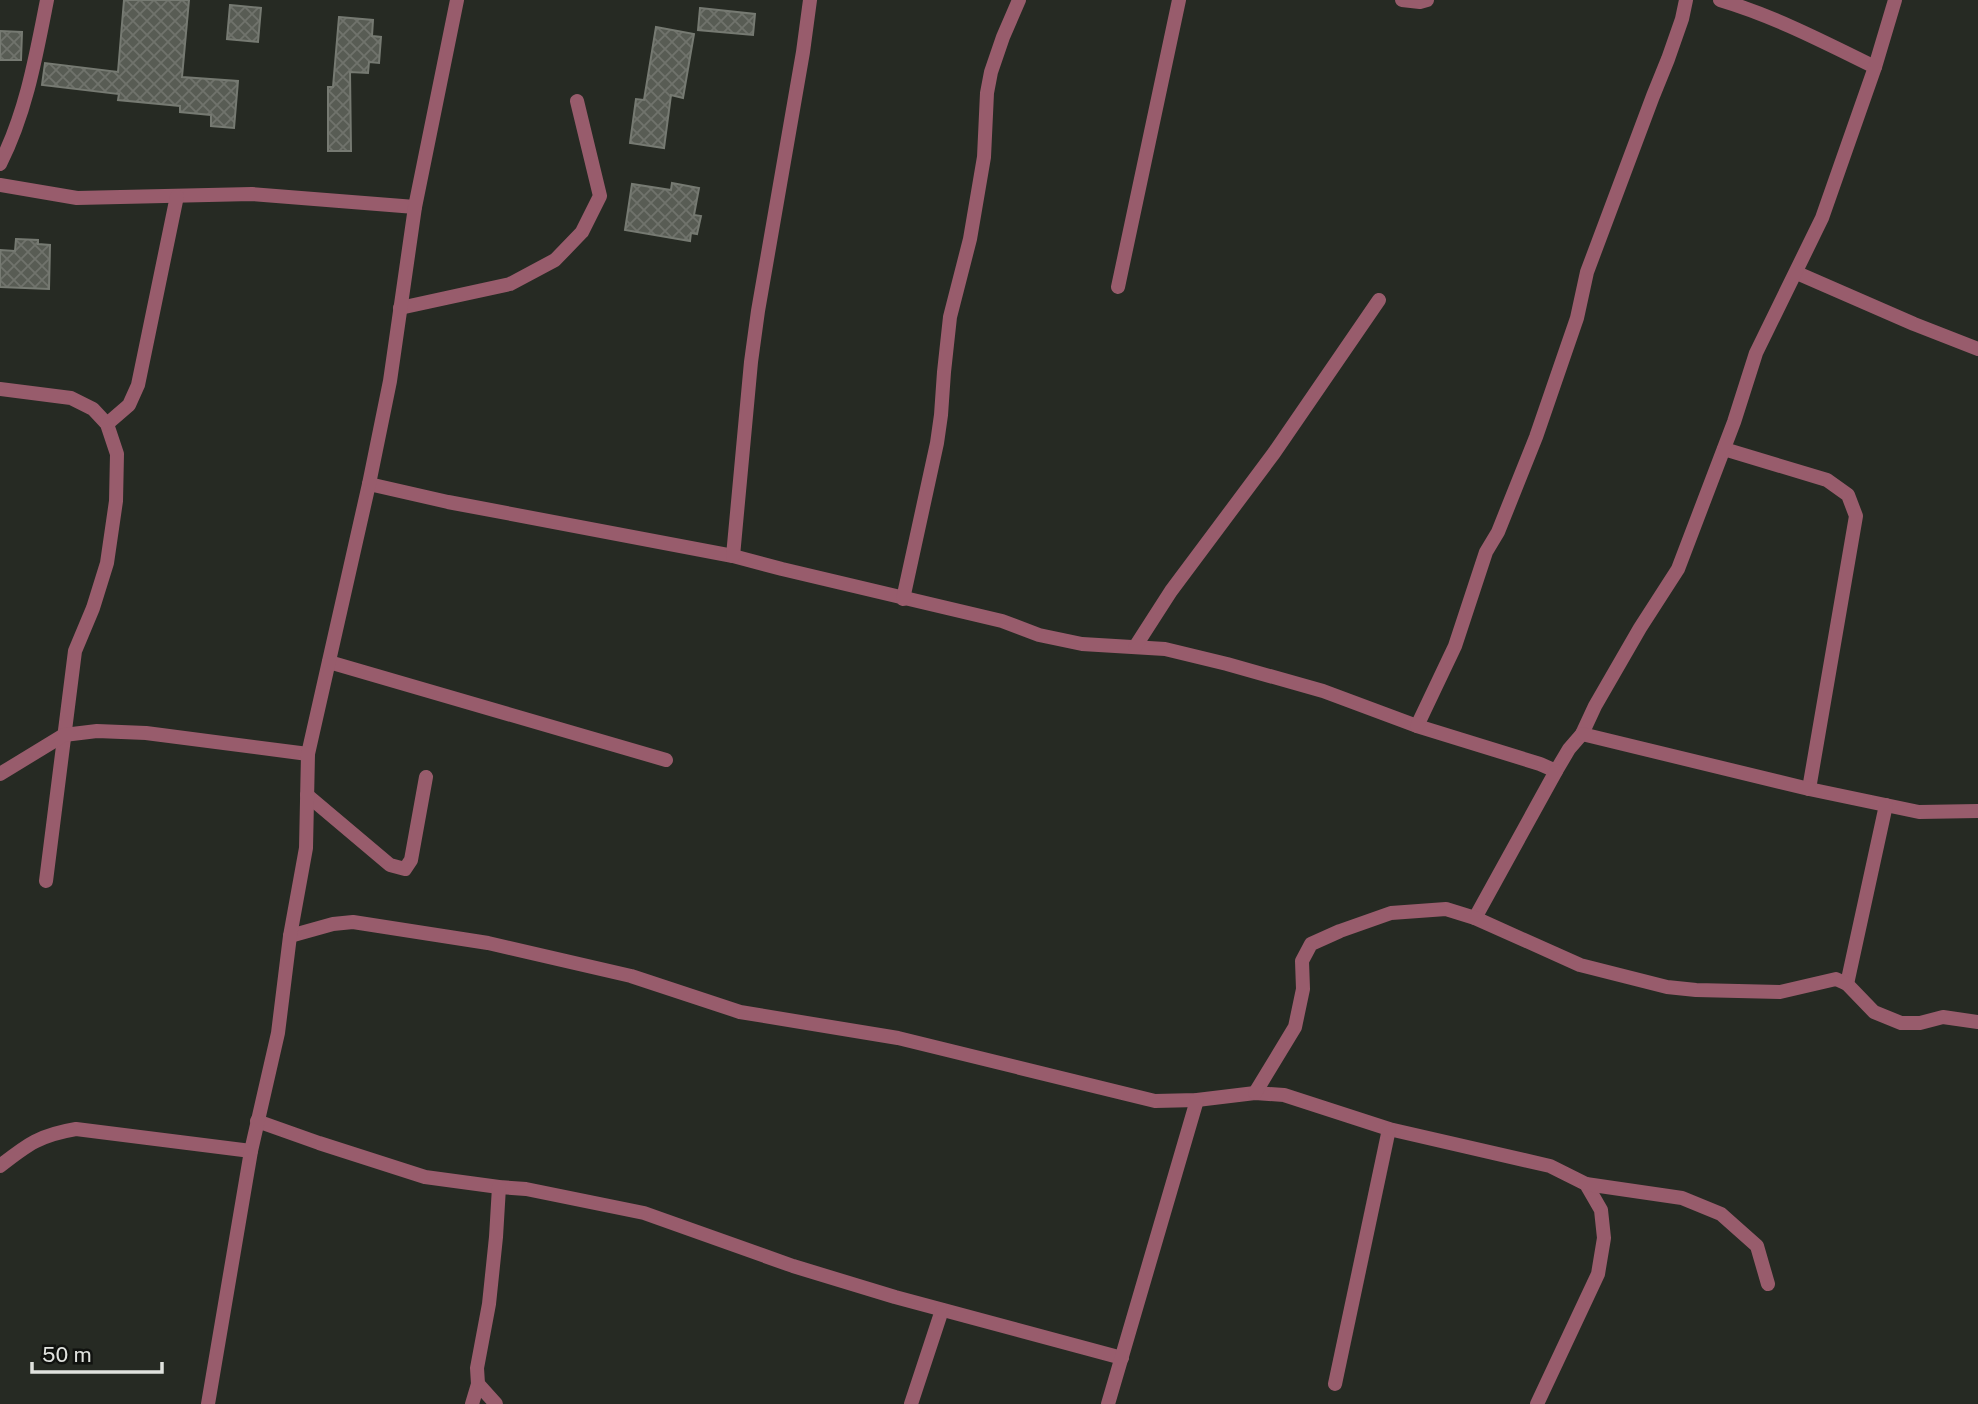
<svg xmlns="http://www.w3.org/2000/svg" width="1978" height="1404" font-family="'Public Sans',sans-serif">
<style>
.building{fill:url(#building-cross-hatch);stroke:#767a72;stroke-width:2}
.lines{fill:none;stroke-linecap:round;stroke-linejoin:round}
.minor{stroke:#985c6c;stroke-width:14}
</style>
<defs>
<pattern id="building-cross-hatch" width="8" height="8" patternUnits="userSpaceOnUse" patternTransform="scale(1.75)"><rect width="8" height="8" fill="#585c54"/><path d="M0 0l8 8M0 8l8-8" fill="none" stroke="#70736c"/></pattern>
</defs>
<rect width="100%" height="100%" fill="#262a23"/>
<g class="building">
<polygon points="124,0 189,0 182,77 238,81 234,128 211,126 211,115 180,112 180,106 118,100 119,94 42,85 45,63 118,72"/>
<polygon points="230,5 261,8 258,42 227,39"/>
<polygon points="700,8 755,14 753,35 698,30"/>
<polygon points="339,17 373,20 372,36 381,37 379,63 369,62 368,73 350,72 351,151 328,151 328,87 333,87"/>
<polygon points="656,27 694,34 683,98 671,95 664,148 630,143 636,99 644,100"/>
<polygon points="0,31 22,32 21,60 0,60"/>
<polygon points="672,183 699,188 694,215 701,216 697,234 691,233 690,241 625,230 632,184 671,190"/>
<polygon points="16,239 38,240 38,244 50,245 49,289 0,287 0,250 15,251"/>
</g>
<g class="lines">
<g class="minor">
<polyline points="1402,0 1420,2 1427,0"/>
<path d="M1720 0C1774 16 1824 42 1875 67"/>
<path d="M0 164C26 113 36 56 47 0"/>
<polyline points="0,185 77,198 252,194 415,207"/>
<polyline points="1797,273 1914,324 1978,349"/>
<polyline points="1118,287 1179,0"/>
<polyline points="400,308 510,284 555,260 582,232 600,196 577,101"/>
<polyline points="0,389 71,398 93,409 107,424 117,454 116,501 107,563 93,608 75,651 46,881"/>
<polyline points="107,424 129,405 138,385 177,196"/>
<polyline points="1724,449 1827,480 1848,495 1856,516 1809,789"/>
<polyline points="369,484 448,502 733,556 782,569 1002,621 1039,635 1082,644 1165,649 1227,664 1323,691 1417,726 1540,764 1556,771 1569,749 1582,734 1595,706 1640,628 1678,569 1734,422 1756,353 1822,218 1875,67 1895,0"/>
<polyline points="733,556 751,362 758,311 803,52 810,0"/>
<polyline points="903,599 937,443 941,415 944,372 950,317 970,239 984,157 987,93 991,72 1003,37 1019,0"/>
<polyline points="1135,647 1171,591 1274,453 1379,300"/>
<polyline points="329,662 666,760"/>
<polyline points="1417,726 1455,646 1486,552 1498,532 1536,437 1577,318 1587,272 1653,96 1668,59 1682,19 1686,0"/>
<polyline points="1582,734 1809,789 1919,812 1978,811"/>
<polyline points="0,774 64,735 97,731 146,733 308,754"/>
<polyline points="307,795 390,865 405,869 411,860 426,777"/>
<polyline points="1475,918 1556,771"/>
<polyline points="290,936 333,924 353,922 488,943 631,976 740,1012 898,1038 1155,1101 1197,1100 1255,1093 1284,1095 1389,1129 1550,1166 1586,1184 1601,1210 1604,1238 1598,1274 1537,1404"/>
<polyline points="1847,984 1886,805"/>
<polyline points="1255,1093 1295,1027 1303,989 1302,961 1311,944 1340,931 1391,913 1446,909 1475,918 1580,965 1667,987 1696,990 1780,992 1836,979 1847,984 1874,1012 1901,1023 1920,1023 1943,1017 1978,1022"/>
<polyline points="257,1121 319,1143 425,1177 499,1187 526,1189 644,1213 793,1266 895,1297 1122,1358"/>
<path d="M0 1166C28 1144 40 1135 76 1129L251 1151"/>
<polyline points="1586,1184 1682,1198 1721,1214 1757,1246 1768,1284"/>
<polyline points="478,1384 496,1404"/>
<polyline points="1335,1384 1389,1129"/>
<polyline points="208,1404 251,1151 278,1033 290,936 306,848 308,754 369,484 390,381 415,207 457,0"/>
<polyline points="472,1404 478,1384 477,1368 489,1304 496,1237 499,1187"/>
<polyline points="911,1404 942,1310"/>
<polyline points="1108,1404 1197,1100"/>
</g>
</g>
<path d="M32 1362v10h130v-10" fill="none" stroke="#e0e2de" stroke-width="3.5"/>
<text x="42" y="1362" font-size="21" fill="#e0e2de" stroke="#10120f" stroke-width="5" paint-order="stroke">50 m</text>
</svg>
